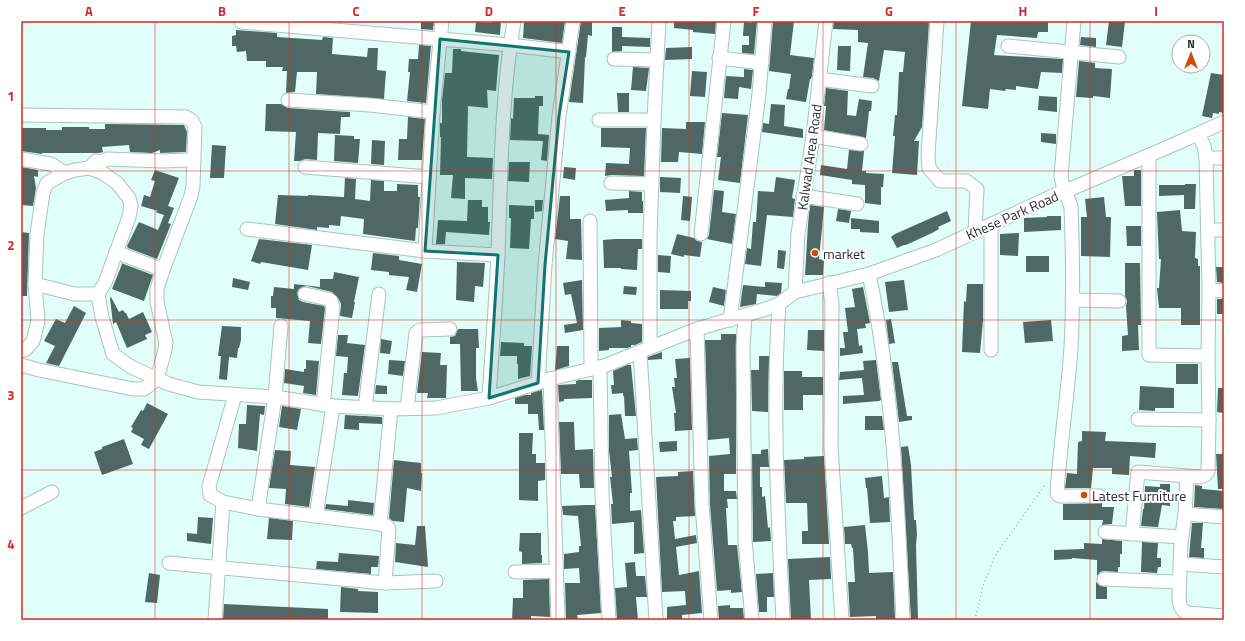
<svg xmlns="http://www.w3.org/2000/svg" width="1245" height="641" font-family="'Titillium Web',sans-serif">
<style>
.building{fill:#4f6863}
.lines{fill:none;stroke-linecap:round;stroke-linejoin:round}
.minor-casing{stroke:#a9c4bf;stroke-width:15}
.path{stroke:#9cb1ad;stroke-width:1.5;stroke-dasharray:1 3;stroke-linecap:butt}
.minor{stroke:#fff;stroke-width:13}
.marked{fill:#0f766e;fill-opacity:0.2;stroke:#0f766e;stroke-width:3;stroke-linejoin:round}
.grid{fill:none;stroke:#d62828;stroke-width:1;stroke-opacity:0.55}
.poi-dot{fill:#d04b07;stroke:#fff;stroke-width:1.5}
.labels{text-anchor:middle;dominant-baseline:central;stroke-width:4;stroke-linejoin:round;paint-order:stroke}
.street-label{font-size:14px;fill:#25302e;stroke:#fff}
.poi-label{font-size:14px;fill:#25302e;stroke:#fff;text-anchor:start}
.neatline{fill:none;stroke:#d62828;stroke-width:1.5}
.grid-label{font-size:13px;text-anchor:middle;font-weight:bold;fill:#d62828}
</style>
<rect width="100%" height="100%" fill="#e2fef8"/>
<g class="building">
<polygon points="421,21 434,21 433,30 421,29"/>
<polygon points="492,21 501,21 500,35 475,32 476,22 492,23"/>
<polygon points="524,21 565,21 562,43 523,38"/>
<polygon points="581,21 592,21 592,36 588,35 586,57 585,57 583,103 569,102"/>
<polygon points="674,21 716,21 715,34 693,32 693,30 674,28"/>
<polygon points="752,21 757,21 754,54 742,53 742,45 749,45 749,36 743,36 743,34 744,22 752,23"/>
<polygon points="773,21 794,21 790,55 814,58 812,76 811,79 810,79 806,102 786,99 788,89 789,89 791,74 769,71"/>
<polygon points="834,21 928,21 927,23 929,23 922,127 914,141 919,141 917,175 892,173 895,136 893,136 895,115 897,115 899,72 903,72 905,52 884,50 879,81 873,78 863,77 868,43 858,42 858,30 833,29"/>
<polygon points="971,21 1048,21 1048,32 1038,32 1037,38 997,35 994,55 1063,59 1062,73 1041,72 1038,89 1016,86 1016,90 1006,89 1005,91 990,89 988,109 962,106"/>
<polygon points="1109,21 1125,21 1122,47 1106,45"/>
<polygon points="612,27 622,27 622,37 650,38 650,47 622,46 622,51 612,52"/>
<polygon points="236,30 277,33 277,37 322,40 323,37 333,38 332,54 367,57 368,48 378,48 377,70 386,71 384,99 316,94 317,72 297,72 295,92 286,93 287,71 282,71 283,67 266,67 266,61 247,61 246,51 237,52 236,46 232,46 232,36 236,35"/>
<polygon points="1081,37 1096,38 1096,47 1080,45"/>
<polygon points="419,45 431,46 426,103 407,101 410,72 408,72 409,59 418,59"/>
<polygon points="838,46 851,46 850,71 837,70"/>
<polygon points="692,47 692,59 665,60 666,48"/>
<polygon points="453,49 461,49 461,51 499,55 496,91 487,90 488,108 468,106 467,157 493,158 492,179 465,178 465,199 451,198 453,175 440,175 441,137 440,137 440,123 442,123 442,100 445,73 452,73"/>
<polygon points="1079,61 1095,63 1095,68 1112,69 1110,98 1093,96 1093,98 1076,97"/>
<polygon points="633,67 649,68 646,91 631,90"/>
<polygon points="744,69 753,70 751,89 739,87 738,99 724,98 726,76 744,77"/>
<polygon points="692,71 707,72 705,97 690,96"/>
<polygon points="1211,73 1224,75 1224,113 1219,112 1219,114 1213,113 1212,118 1202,116"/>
<polygon points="826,88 848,91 847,115 856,116 859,99 872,101 871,111 869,111 866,138 824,130 826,106 824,106"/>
<polygon points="617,93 629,93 629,112 618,112"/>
<polygon points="535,96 543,96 543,106 539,106 538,134 549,135 547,161 541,160 543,141 510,140 511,118 513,119 514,98 535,98"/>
<polygon points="1039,96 1057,97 1057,112 1038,110"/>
<polygon points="266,104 281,104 288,108 350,112 350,117 341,117 340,134 318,133 317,160 306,159 300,161 294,161 296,132 265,131"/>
<polygon points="771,104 785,105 784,126 803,129 803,138 762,132 763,123 769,124"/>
<polygon points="722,113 748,115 740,183 718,180 721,157 717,157"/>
<polygon points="408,117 425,119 422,160 398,160 399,139 407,139"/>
<polygon points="686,122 705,122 702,154 679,152 678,162 661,162 662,128 686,129"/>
<polygon points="105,124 184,125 187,132 186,152 160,153 160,150 152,153 130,152 129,145 102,147 103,152 99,153 42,153 42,154 21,151 21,128 46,128 46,130 62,130 62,127 89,127 89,129 105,129"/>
<polygon points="601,128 646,128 644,176 611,175 605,176 606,163 629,164 630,148 601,147"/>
<polygon points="1041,133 1056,134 1056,144 1041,142"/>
<polygon points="335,135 354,136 354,139 360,139 358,163 334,161"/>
<polygon points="372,140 385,141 384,165 371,164"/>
<polygon points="212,145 226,146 224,178 210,178"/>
<polygon points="849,150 864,151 862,171 866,171 866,173 884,174 883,187 881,187 881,205 865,203 865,185 852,184 852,180 820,175 821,165 847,169"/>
<polygon points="509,162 530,162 529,182 508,181"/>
<polygon points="21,167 38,170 38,177 34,176 36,188 33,206 21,205"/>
<polygon points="564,167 576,168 575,180 563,178"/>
<polygon points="155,170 179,178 168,206 174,208 168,223 171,224 157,259 128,248 127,246 139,222 158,230 164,215 155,212 158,211 141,206 144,195 150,197 155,181 151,180"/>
<polygon points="1134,170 1141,170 1141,206 1125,206 1122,176 1134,176"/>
<polygon points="660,177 681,178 680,193 660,192"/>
<polygon points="776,177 795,180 792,198 795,199 793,217 767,215 761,266 745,264 747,248 751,249 753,222 756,222 758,191 774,192"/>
<polygon points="345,178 356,179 355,199 370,201 371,180 384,181 384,191 397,191 397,184 418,185 418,197 420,197 418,228 416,228 415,241 363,234 364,219 341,216 340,226 329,225 329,228 317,227 317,230 275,224 278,195 308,196 308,195 344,197"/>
<polygon points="1185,184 1196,184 1195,209 1184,209 1184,195 1159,196 1159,185 1185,185"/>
<polygon points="714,190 724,191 722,212 736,214 732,244 707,239 709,235"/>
<polygon points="629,191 642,192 642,201 643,201 643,213 628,213 628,210 606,211 605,200 629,198"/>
<polygon points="560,196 570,196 570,219 581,219 582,260 566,259 568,241 555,239"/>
<polygon points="683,196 692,197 690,221 681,220"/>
<polygon points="1104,197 1106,217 1111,217 1110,257 1081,256 1081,217 1087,217 1085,199"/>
<polygon points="468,200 482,200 482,207 488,207 488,222 490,222 489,235 446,232 445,244 436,244 438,220 467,221"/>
<polygon points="535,200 543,200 542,211 535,212"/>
<polygon points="509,205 534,206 534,219 531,219 529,249 510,248 511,218 509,218"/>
<polygon points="810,205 824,207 819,259 824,260 823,275 805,275 808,224"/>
<polygon points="838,209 851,211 849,223 836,221"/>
<polygon points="1180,210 1182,231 1196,232 1195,258 1198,259 1198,266 1200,266 1200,325 1181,325 1181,308 1159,308 1157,288 1159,288 1161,259 1159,259 1157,212"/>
<polygon points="947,211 951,221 938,227 939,229 932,233 906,245 904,245 897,248 891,237 895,234"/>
<polygon points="1047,216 1061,216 1061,230 1024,232 1024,218 1047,217"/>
<polygon points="851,218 879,221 879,233 860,232 860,229 851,229"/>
<polygon points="1126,226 1141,226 1141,246 1127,246"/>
<polygon points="21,232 29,233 27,296 21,296"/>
<polygon points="1019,233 1018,256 1000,255 1000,234"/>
<polygon points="677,234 694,238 697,241 702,242 700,257 684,255 684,257 671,254"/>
<polygon points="259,239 312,245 308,270 261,262 260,264 251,261"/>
<polygon points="615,239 642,239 642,249 638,249 637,270 621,269 621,268 604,268 603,240"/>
<polygon points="778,250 786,251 784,269 777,268"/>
<polygon points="373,253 399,256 399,260 422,264 417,292 406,290 409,277 389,275 389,272 371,270"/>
<polygon points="658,255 671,256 670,273 658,272"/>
<rect x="1026" y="256" width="23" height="16"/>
<polygon points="457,262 485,263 483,287 475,286 474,302 456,300"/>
<polygon points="121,263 153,275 144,301 112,289 122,264"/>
<polygon points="1125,263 1140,263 1141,325 1138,325 1139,350 1122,351 1122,336 1128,335 1126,306 1127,301 1125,296"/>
<polygon points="1216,267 1224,267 1224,283 1217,282"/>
<polygon points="334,272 359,277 354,302 355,302 352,318 340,316 341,304 338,298 332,292 307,286 302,287 299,289 297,293 299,300 303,302 324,306 325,308 321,344 308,343 310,321 276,318 276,308 271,308 271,296 273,296 274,287 294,289 294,284 320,287 320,279 333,279"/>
<polygon points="233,278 250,282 248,290 232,287"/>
<polygon points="582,280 583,330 565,333 564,325 577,323 571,294 565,295 563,283"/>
<polygon points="904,280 908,310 889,312 885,282"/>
<polygon points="765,282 782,283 781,293 777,296 757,294 756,304 740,307 743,285 765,287"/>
<polygon points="967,284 983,284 983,321 980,353 962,352 964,301 966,302"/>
<polygon points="624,286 637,287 636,295 623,294"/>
<polygon points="713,287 726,290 724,306 709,302"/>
<polygon points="863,287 870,323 865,324 866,328 857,329 859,346 862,345 863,353 840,356 840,348 845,348 843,332 848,332 845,308 855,307 852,289"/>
<polygon points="660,290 691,291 691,301 688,301 688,309 660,309"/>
<polygon points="111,297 119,312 123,310 125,313 126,313 129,319 143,312 152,332 145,335 147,339 127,348 116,322 113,324 110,298"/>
<rect x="1217" y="299" width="7" height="15"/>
<polygon points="74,306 86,313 59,366 46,363 55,346 44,341 56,319 65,323"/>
<polygon points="891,319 895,343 889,344 886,320"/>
<polygon points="621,320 631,321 631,323 642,324 642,342 635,345 631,345 631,347 627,348 609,348 609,350 599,351 599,328 621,327"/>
<polygon points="1051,320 1053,341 1025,343 1023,322"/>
<polygon points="222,326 241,327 241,340 239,348 238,348 237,358 229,357 227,380 219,379 221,356 218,356"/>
<polygon points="458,329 478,329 479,348 476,348 476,378 478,391 461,391 460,344 450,344 450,337 455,336"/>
<polygon points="808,330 824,330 824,351 807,350"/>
<polygon points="721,334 736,334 736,474 724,474 724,491 736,491 737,499 727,499 728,508 726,508 728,545 737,545 742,592 731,593 731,590 717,591 710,505 709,456 730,454 729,438 708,440 705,340 721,340"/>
<polygon points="338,335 348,335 347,343 365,345 358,396 342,395 344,373 347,373 348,357 336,356"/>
<polygon points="381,339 392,341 390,354 380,353"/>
<polygon points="501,342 524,343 524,346 532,346 530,376 518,379 518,364 517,364 517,356 500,356"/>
<polygon points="557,346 569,346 569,366 555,370"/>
<polygon points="422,352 441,353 440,365 447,365 446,398 427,398 428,393 417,393"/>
<polygon points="662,352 662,359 648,360 648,357"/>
<polygon points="759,356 769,356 768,412 752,411 751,370 759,370"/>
<polygon points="690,358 692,430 675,431 674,413 676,413 672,387 675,387 674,378 677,378 675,359"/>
<polygon points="306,360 319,361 316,395 303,393 304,386 284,383 285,369 304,372 304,369 306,369"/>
<polygon points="389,360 405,361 403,376 388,374"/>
<polygon points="876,360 881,400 879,401 843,404 843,396 864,395 862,378 839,380 840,372 864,370 863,361"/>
<polygon points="892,362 898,362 907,416 912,416 912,420 899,422"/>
<rect x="1176" y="364" width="22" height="20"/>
<polygon points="627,365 631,365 636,416 625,416 624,396 623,396 623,393 612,394 611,385 614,385 613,371"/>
<polygon points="784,371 802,371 802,377 823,377 823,395 803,395 803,410 784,410"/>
<polygon points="579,380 592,380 592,398 564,399 564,401 559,402 558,385 576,384 576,381"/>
<polygon points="376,385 387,386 387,394 375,394"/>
<polygon points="1140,386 1174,388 1174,408 1155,408 1155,411 1139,410"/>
<polygon points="1218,388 1224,388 1224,413 1217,412"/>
<polygon points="542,390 544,430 539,430 538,414 528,414 528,404 515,404 515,398 525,395 531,395 531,393"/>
<polygon points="147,403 168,414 149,449 141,445 144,439 131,432 133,428 131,427 141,410 143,411"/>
<polygon points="247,405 265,406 264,415 260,414 257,451 238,448 239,424 246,424"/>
<polygon points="282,406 301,409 297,430 279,427"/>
<polygon points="621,414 625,439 637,438 638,450 629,451 632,493 630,493 630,511 641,510 644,553 634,554 634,522 612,524 611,504 613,504 610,477 612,477 609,451 609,415"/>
<polygon points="345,415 382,417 382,424 359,423 359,430 344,429"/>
<polygon points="865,416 882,416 884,430 865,430"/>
<polygon points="559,422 574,422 575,450 593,449 594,488 580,488 579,474 561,474"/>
<polygon points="1082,431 1106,432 1105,441 1156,443 1155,458 1130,456 1129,475 1112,474 1112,468 1093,468 1091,488 1065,488 1067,473 1077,474 1078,442 1082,441"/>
<polygon points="519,433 533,433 532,454 536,454 536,463 545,463 545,480 538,481 538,501 519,500"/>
<polygon points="124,439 133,464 102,475 94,452 102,449 102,447"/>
<polygon points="677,441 677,451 660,452 659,442"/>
<polygon points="908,446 911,465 914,520 916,520 917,535 916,545 918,620 911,620 901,447"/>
<polygon points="768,449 769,467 760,467 760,487 762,487 762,497 765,496 768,528 770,527 771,541 753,542 752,454 761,454 761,450"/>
<polygon points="275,450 291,451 290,465 315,467 309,507 285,504 286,489 269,488"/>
<polygon points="1216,454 1224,454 1224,489 1218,489"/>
<polygon points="824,456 829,544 802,544 802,531 808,531 807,503 786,503 784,460 804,459 804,457"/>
<polygon points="394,460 421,463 421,473 422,473 421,491 407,488 404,522 393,521 389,518"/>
<polygon points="693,471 695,516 676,517 676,521 673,521 675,539 696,535 697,543 676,547 679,575 699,571 702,613 682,615 682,620 667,620 667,607 686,605 685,591 662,592 656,477 678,476 678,472"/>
<polygon points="882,476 884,498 889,497 890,522 870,523 867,488 866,488 865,478"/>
<polygon points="1160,484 1170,484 1170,506 1162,505 1158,527 1141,526 1143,509 1144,509 1145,486 1160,487"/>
<polygon points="1195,485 1202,486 1202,489 1224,491 1224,509 1194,507"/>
<polygon points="348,500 374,503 373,515 325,509 326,504 348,506"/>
<polygon points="1102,503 1102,507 1114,507 1112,524 1102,525 1103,520 1063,520 1063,504"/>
<polygon points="586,505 595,505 601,613 577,615 578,620 566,620 565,583 580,583 579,568 564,569 564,554 579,552 579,546 581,546 578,516 563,515 562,506"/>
<polygon points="198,517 213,518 211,544 187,541 187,533 197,534"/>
<polygon points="269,518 293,521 292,540 267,539"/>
<polygon points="1192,523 1203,523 1201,548 1204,548 1204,558 1189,557"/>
<polygon points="865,525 868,552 869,573 893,572 895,619 876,620 876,616 850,617 848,582 855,582 853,548 852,548 851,544 845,544 844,527"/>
<polygon points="417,526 425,526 428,567 395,562 396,543 415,545"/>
<polygon points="520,533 541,533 541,555 542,555 542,563 522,564 522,552 519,551"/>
<polygon points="1102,539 1122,541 1122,554 1120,554 1120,567 1118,567 1118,572 1104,571 1100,572 1097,576 1097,560 1072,558 1072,559 1054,560 1054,550 1084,549 1084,543 1102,544"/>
<polygon points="1142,542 1158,543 1157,558 1161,558 1161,567 1158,567 1157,573 1141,572"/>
<polygon points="339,553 379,556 378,567 371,567 371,574 316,569 317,561 338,562"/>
<polygon points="830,557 831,579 809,580 811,620 791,620 788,559"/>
<polygon points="635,562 636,576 645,576 647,597 636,597 638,620 617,620 615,588 627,587 625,563"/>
<polygon points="149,573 160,575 157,603 145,602"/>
<polygon points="773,573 774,597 767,597 767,612 759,612 756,574"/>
<polygon points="549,579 550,617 531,616 531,620 512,620 513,598 523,598 523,580"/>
<polygon points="1096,582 1100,586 1107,587 1107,599 1096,599"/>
<polygon points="341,587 358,589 358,591 378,592 378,613 340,612"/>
<polygon points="224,604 328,609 328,620 223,620"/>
<polygon points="730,605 730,608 743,608 744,619 719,620 718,606"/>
</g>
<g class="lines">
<defs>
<g id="minor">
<polyline points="937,21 928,154 929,168 940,181 966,181 977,189 975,232"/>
<path d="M1074 21 1061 176C1062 187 1068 196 1071 207 1073 259 1074 311 1070 362 1066 406 1060 449 1057 493L1058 495 1060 496H1100"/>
<polyline points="241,22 510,45 569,52"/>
<polyline points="1008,46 1119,57"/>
<polyline points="719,58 762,63"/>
<polyline points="614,59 657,60"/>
<polyline points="819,79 872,86"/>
<polyline points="288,100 370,105 433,112"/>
<polyline points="21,115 186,117 192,121 195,127 193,186 191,196 163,270 157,289 157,302 166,343 165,350 157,379 144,389 133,389 39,370 21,365"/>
<polyline points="599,120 654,120"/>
<polyline points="813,136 861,144"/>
<polyline points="1149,155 1149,353"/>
<polyline points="1206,158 1224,158"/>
<polyline points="21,159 51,164 65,173"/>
<polyline points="305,167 429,177"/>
<polyline points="89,168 96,161 101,162 107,159 163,161 188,160"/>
<polyline points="611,183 652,184"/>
<polyline points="803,196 857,204"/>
<polyline points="590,221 591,369"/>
<polyline points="247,229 425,251 498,255"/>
<polyline points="1208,230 1224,230"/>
<polyline points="701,234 724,21"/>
<polyline points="425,251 433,112 442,21"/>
<polyline points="116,252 163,270"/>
<path d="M869 274C893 388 898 504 903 620"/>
<polyline points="829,283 832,303 831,446 842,620"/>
<polyline points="35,284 74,294 98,294"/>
<polyline points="1209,290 1224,291"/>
<polyline points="795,292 798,234 813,136 826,21"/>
<polyline points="305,294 328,299 331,301 333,307 323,405"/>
<polyline points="1072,300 1119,301"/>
<path d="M779 304C772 409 778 515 783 620"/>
<polyline points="745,316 743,347 745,540 752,620"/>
<polyline points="730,320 759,94 765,21"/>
<polyline points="281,326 275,397 258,509 316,516 333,406"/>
<polyline points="697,329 702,505 711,620"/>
<polyline points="650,348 650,236 654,120 659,21"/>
<polyline points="991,350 991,224"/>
<polyline points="21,351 26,349 33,341 38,321 35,284 37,234 43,193 47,183 65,173 75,170 89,168 103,173 117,183 129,198 131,206 129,217 105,283 98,294 102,317 113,354 131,367 169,384 198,392 275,397 333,406 391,409 436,408 489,398 550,379 604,366 697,329 766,309 779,304 795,292 869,274 936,250 1057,194 1066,191 1182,141 1224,122"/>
<polyline points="640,352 656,620"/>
<polyline points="1149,355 1208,356"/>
<polyline points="600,367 602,495 609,620"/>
<polyline points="550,379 558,620"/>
<polyline points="538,383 545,265 559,116 573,21"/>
<polyline points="235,395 209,486 210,495 223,502 258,509"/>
<path d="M489 398C492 350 496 302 498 253 501 176 501 98 514 21"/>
<polyline points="365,408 379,294"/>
<polyline points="407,408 416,333 418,331 421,330 450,329"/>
<polyline points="1138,419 1209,420"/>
<path d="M1187 476 1185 514 1181 543 1179 599C1180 606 1180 610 1188 613L1224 616"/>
<polyline points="21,508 52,492"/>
<polyline points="1185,514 1224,517"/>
<polyline points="316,516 380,524 391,409"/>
<polyline points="380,524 387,526 389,529 385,583"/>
<polyline points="1105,532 1182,537"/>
<polyline points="1132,534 1138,472 1199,477 1205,475 1208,471 1209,420 1208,356 1209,290 1206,158 1204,146 1198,134"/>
<polyline points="169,563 385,583 436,581"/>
<polyline points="1180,564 1224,567"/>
<polyline points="515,572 556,571"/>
<polyline points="1104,579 1179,582"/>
<polyline points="215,620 223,502"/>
</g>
</defs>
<use href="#minor" class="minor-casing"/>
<polyline class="path" points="975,620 983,586 995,556 1046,483"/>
<use href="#minor" class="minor"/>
</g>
<path class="marked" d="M440 39 569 52 559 116 545 265 538 383 489 398 498 255 425 251Z"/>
<path class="grid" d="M155 21V620M289 21V620M422 21V620M556 21V620M689 21V620M823 21V620M956 21V620M1090 21V620M21 171H1224M21 320H1224M21 470H1224"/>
<g class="poi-dot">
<circle cx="815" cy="253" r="4"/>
<circle cx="1084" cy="495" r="4"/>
</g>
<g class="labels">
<g class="street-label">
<text transform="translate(809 157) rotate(-82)">Kalwad Area Road</text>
<text transform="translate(1012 215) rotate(-24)">Khese Park Road</text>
</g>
<g class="poi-label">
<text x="823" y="253">market</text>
<text x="1092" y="495">Latest Furniture</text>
</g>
</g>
<rect width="1245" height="641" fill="none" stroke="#ffffff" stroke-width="44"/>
<g transform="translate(1191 54)"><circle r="19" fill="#ffffff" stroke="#a8acab"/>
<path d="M0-3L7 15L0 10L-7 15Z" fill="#d04b07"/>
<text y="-6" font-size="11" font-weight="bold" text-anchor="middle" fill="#25302e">N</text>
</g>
<rect x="22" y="22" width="1201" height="597" class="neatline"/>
<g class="grid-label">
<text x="89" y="16">A</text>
<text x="222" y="16">B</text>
<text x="356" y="16">C</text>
<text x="489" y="16">D</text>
<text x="622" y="16">E</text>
<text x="756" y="16">F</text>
<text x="889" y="16">G</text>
<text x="1023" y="16">H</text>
<text x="1156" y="16">I</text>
<text x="11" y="101">1</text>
<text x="11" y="250">2</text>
<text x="11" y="400">3</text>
<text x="11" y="549">4</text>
</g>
</svg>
